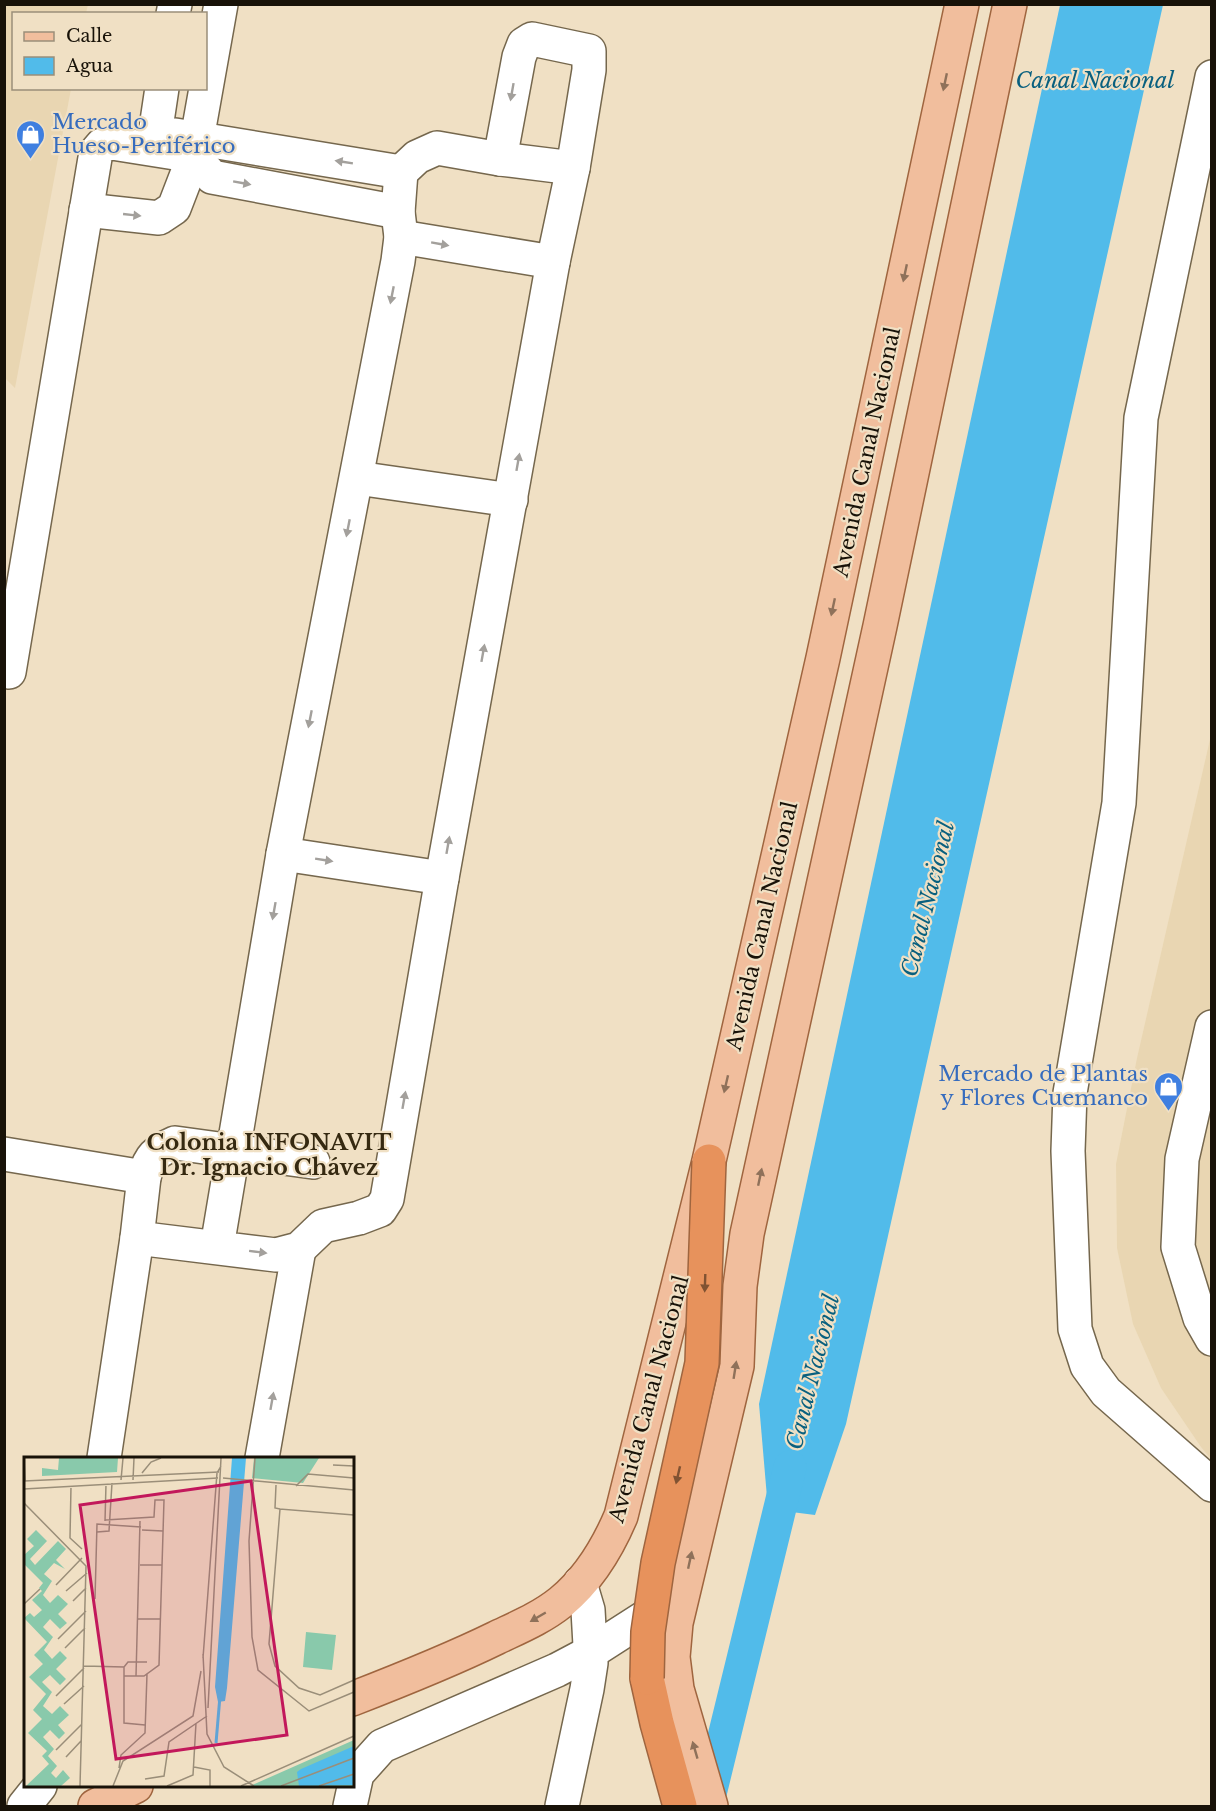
<svg xmlns="http://www.w3.org/2000/svg" width="1216" height="1811" font-family="'Libre Baskerville',serif">
<style>
.built{fill:#e9d6b2}
.water{fill:#51bbea}
.lines{fill:none;stroke-linecap:round;stroke-linejoin:round}
.canal{stroke:#51bbea;stroke-width:33}
.minor-casing{stroke:#75674d;stroke-width:36}
.major-casing{stroke:#9f653f;stroke-width:36}
.highway-casing{stroke:#9f653f;stroke-width:36}
.minor{stroke:#fff;stroke-width:33}
.major{stroke:#f1be9d;stroke-width:33}
.highway{stroke:#e7925c;stroke-width:33}
.highway-bridge-casing{stroke:#9f653f;stroke-width:36;stroke-linecap:butt}
.highway-bridge{stroke:#e7925c;stroke-width:33}
.oneway{fill:#8f715a}
.oneway2{fill:#a3a09c}
.oneway3{fill:#805232}
.labels{text-anchor:middle;dominant-baseline:central;stroke-width:4.5;stroke-linejoin:round;paint-order:stroke}
.shop-label{font-size:21px;fill:#366cbe;stroke:#f0e0c4;text-anchor:start}
.street-label{font-size:21px;fill:#181208;stroke:#f0e0c4}
.water-label{font-size:22px;font-style:italic;fill:#09607f;stroke:#f0e0c4}
.neighbourhood-label{font-size:22px;font-weight:bold;fill:#352911;stroke:#f0e0c4}
.inset-river{fill:none;stroke:#51bbea;stroke-width:3}
.inset-road{fill:none;stroke:#9a8e79;stroke-width:1.5}
.view{fill:#c2185b;fill-opacity:0.15;stroke:#c2185b;stroke-width:3}
.inset-edge{fill:none;stroke:#181208;stroke-width:3}
</style>
<rect width="100%" height="100%" fill="#f0e0c4"/>
<g class="built">
<polygon points="4,5 88,5 86,13 14,14 14,88 71,89 15,388 4,377"/>
<polygon points="1211,735 1211,1459 1201,1447 1161,1388 1133,1324 1117,1248 1116,1164 1137,1058"/>
</g>
<polygon class="water" points="1060,5 1163,5 846,1424 815,1515 768,1509 759,1404"/>
<g class="lines">
<polyline class="canal" points="710,1794 790,1467"/>
<defs>
<g id="minor">
<polyline points="173,14 175,4"/>
<polyline points="1212,77 1141,418 1119,803 1070,1093 1068,1151 1075,1329 1087,1366 1106,1392 1212,1485"/>
<polyline points="175,135 401,172"/>
<polyline points="153,148 162,88"/>
<polyline points="500,159 573,168"/>
<polyline points="86,210 159,218 174,208 194,156 221,4"/>
<polyline points="401,237 553,262"/>
<polyline points="357,478 511,500"/>
<polyline points="9,672 96,152 102,145 112,143 194,156 212,177 398,212"/>
<polyline points="283,854 442,878"/>
<polyline points="1212,1027 1182,1159 1178,1247 1200,1318 1212,1339"/>
<polyline points="4,1154 144,1177 137,1238 104,1458"/>
<path d="M144 1177C150 1156 155 1152 175 1143L313 1162"/>
<polyline points="137,1238 276,1255 299,1249 323,1226 359,1218 380,1210 387,1199 442,878 553,262 573,168 589,70 589,51 532,39 524,44 519,57 500,159 437,148 417,157 401,172 398,212 401,237 398,261 283,854 217,1247"/>
<polyline points="262,1458 299,1249"/>
<polyline points="24,1806 40,1786"/>
<polyline points="350,1806 357,1774 382,1746 557,1670 591,1652 669,1602"/>
<polyline points="562,1806 587,1689 591,1663 588,1610 580,1583"/>
</g>
<g id="major">
<path d="M352 1699C401 1680 449 1661 496 1638 519 1627 541 1618 561 1602 589 1579 607 1549 621 1516L709 1161 823 658 962 4"/>
<polyline points="95,1806 136,1786"/>
<polyline points="711,1806 677,1689 673,1657 676,1623 737,1366 740,1286 747,1234 880,626 1010,4"/>
</g>
<polyline id="highway" points="647,1678 657,1723 680,1806"/>
</defs>
<use href="#minor" class="minor-casing"/>
<use href="#major" class="major-casing"/>
<use href="#highway" class="highway-casing"/>
<use href="#minor" class="minor"/>
<use href="#major" class="major"/>
<use href="#highway" class="highway"/>
<defs>
<polyline id="highway-bridge" points="647,1678 648,1632 658,1563 702,1363 709,1161"/>
</defs>
<use href="#highway-bridge" class="highway-bridge-casing"/>
<use href="#highway-bridge" class="highway-bridge"/>
</g>
<defs><path id="oneway-solid" d="M-6-.8H1V-3.2L6.5 0L1 3.2V.8H-6Z" transform="scale(1.5)"/></defs>
<g class="oneway">
<use href="#oneway-solid" transform="translate(945 82) rotate(102)"/>
<use href="#oneway-solid" transform="translate(905 273) rotate(102)"/>
<use href="#oneway-solid" transform="translate(833 607) rotate(102)"/>
<use href="#oneway-solid" transform="translate(726 1084) rotate(103)"/>
<use href="#oneway-solid" transform="translate(760 1177) rotate(-78)"/>
<use href="#oneway-solid" transform="translate(735 1370) rotate(-81)"/>
<use href="#oneway-solid" transform="translate(690 1560) rotate(-78)"/>
<use href="#oneway-solid" transform="translate(538 1617) rotate(150)"/>
<use href="#oneway-solid" transform="translate(695 1750) rotate(-106)"/>
</g>
<g class="oneway2">
<use href="#oneway-solid" transform="translate(512 92) rotate(100)"/>
<use href="#oneway-solid" transform="translate(344 162) rotate(-171)"/>
<use href="#oneway-solid" transform="translate(242 183) rotate(10)"/>
<use href="#oneway-solid" transform="translate(132 215) rotate(6)"/>
<use href="#oneway-solid" transform="translate(440 244) rotate(10)"/>
<use href="#oneway-solid" transform="translate(392 295) rotate(101)"/>
<use href="#oneway-solid" transform="translate(518 462) rotate(-80)"/>
<use href="#oneway-solid" transform="translate(348 528) rotate(101)"/>
<use href="#oneway-solid" transform="translate(483 653) rotate(-80)"/>
<use href="#oneway-solid" transform="translate(310 719) rotate(101)"/>
<use href="#oneway-solid" transform="translate(448 845) rotate(-80)"/>
<use href="#oneway-solid" transform="translate(324 860) rotate(9)"/>
<use href="#oneway-solid" transform="translate(274 911) rotate(100)"/>
<use href="#oneway-solid" transform="translate(404 1100) rotate(-80)"/>
<use href="#oneway-solid" transform="translate(258 1252) rotate(7)"/>
<use href="#oneway-solid" transform="translate(272 1401) rotate(-80)"/>
</g>
<g class="oneway3">
<use href="#oneway-solid" transform="translate(705 1283) rotate(92)"/>
<use href="#oneway-solid" transform="translate(678 1475) rotate(103)"/>
</g>
<defs>
<symbol id="shop-pin" viewBox="-11 -11 22 30"><path d="M0 17L-7.5 6A9.5 9.5 0 1 1 7.5 6Z" fill="#3f7fe0" stroke="#f0e0c4"/><path d="M-5-2.5h2.3a2.7 3.5 0 0 1 5.4 0H5L5.5 6h-11ZM-1.5-2.5h3a1.5 2.3 0 0 0-3 0Z" fill="#fff"/></symbol>
</defs>
<g fill-rule="evenodd">
<use href="#shop-pin" x="14" y="118" width="33" height="45"/>
<use href="#shop-pin" x="1152" y="1070" width="33" height="45"/>
</g>
<g class="labels">
<g class="shop-label">
<text x="52" y="122">Mercado<tspan x="52" dy="24">Hueso-Periférico</tspan></text>
<text x="1148" y="1074" text-anchor="end">Mercado de Plantas<tspan x="1148" dy="24">y Flores Cuemanco</tspan></text>
</g>
<g class="street-label">
<text transform="translate(867 452) rotate(-78)">Avenida Canal Nacional</text>
<text transform="translate(762 926) rotate(-77)">Avenida Canal Nacional</text>
<text transform="translate(649 1399) rotate(-75)">Avenida Canal Nacional</text>
</g>
<g class="water-label">
<text x="1095" y="80">Canal Nacional</text>
<text transform="translate(928 899) rotate(-76)">Canal Nacional</text>
<text transform="translate(813 1372) rotate(-76)">Canal Nacional</text>
</g>
<g class="neighbourhood-label">
<text x="269" y="1142">Colonia INFONAVIT<tspan x="269" dy="25">Dr. Ignacio Chávez</tspan></text>
</g>
</g>
<g transform="translate(24 1457)">
<rect width="330" height="330" fill="#f0e0c4"/>
<path d="M35 1H94L93 15 18 19V11L34 13ZM230 1H295L279 26 228 21ZM12 73 23 84 6 102 11 108 34 84 42 92 32 103 41 112 30 106 20 117 28 124 19 138 26 146 34 138 44 147 34 157 43 166 36 172 26 162 19 170 29 180 20 193 28 202 36 194 43 201 32 212 42 222 36 228 26 218 18 225 28 235 19 249 28 257 36 249 45 258 34 268 41 276 35 282 26 273 19 280 30 292 24 299 33 309 27 316 32 321 39 313 46 321 37 329H2L25 307 18 299 23 294 4 276 18 262 9 253 22 237 5 220 19 207 10 198 23 185 0 161 6 156 10 160 18 153 8 143 18 134 15 131 19 126 0 107V98L10 89 3 82ZM282 175 312 178 308 213 279 210ZM330 283V329H226Z" fill="#89c9ab"/>
<path d="M208 1H222L203 231 201 244 194 245 191 230ZM330 289V328L275 329 273 315 277 312Z" fill="#51bbea"/>
<path class="inset-river" d="M192 286 196 239"/>
<path class="inset-road" d="M0 1 1 24M231 1 225 84 228 180 234 213 285 254 330 235M309 8 330 9M118 16 127 5 137 1M199 21 330 33M97 23 99 1M109 23 110 1M0 24 195 15M252 28 251 51 256 52M47 29 46 81 58 92M272 29 284 17 330 21M0 32 194 21M0 46 62 109 56 329M330 58 256 52 245 187 251 209 275 231 296 238 330 223M81 63 130 60 131 43H140L135 208 120 219H100M81 64 82 27M118 73 139 74M73 75 85 74 88 26M116 108H138M32 128 58 101M42 134 63 116M71 142 73 67 117 70M49 144 62 131M0 147 16 132M113 162H136M34 182 62 154M41 191 61 171M179 197 183 277 200 310 230 329M179 201 193 16 197 9M60 209 100 210V266L121 268M100 210 104 205H123M112 219 116 64M32 239 60 211M40 247 60 229M184 251 197 1M32 293 58 267M42 300 57 284M170 310 186 313V329M95 311 97 298 121 276 123 217M121 322 140 319 145 285 183 259M89 329 99 304 169 259 177 214M143 329 169 318 172 266M217 329 330 279M257 329 330 301M295 329 330 317"/>
<path class="view" d="M227 24 263 278 92 302 56 48Z"/>
<rect width="330" height="330" class="inset-edge"/>
</g>
<rect width="1216" height="1811" fill="none" stroke="#181208" stroke-width="12"/>
<rect x="12" y="12" width="195" height="78" fill="#f0e0c4" stroke="#9a8e79" stroke-width="1.5"/>
<rect x="24" y="32" width="30" height="9" fill="#f1be9d" stroke="#9a8e79" stroke-width="1.5"/>
<text x="66" y="42" font-size="18" fill="#181208">Calle</text>
<rect x="24" y="57" width="30" height="18" fill="#51bbea" stroke="#9a8e79" stroke-width="1.5"/>
<text x="66" y="72" font-size="18" fill="#181208">Agua</text>
</svg>
